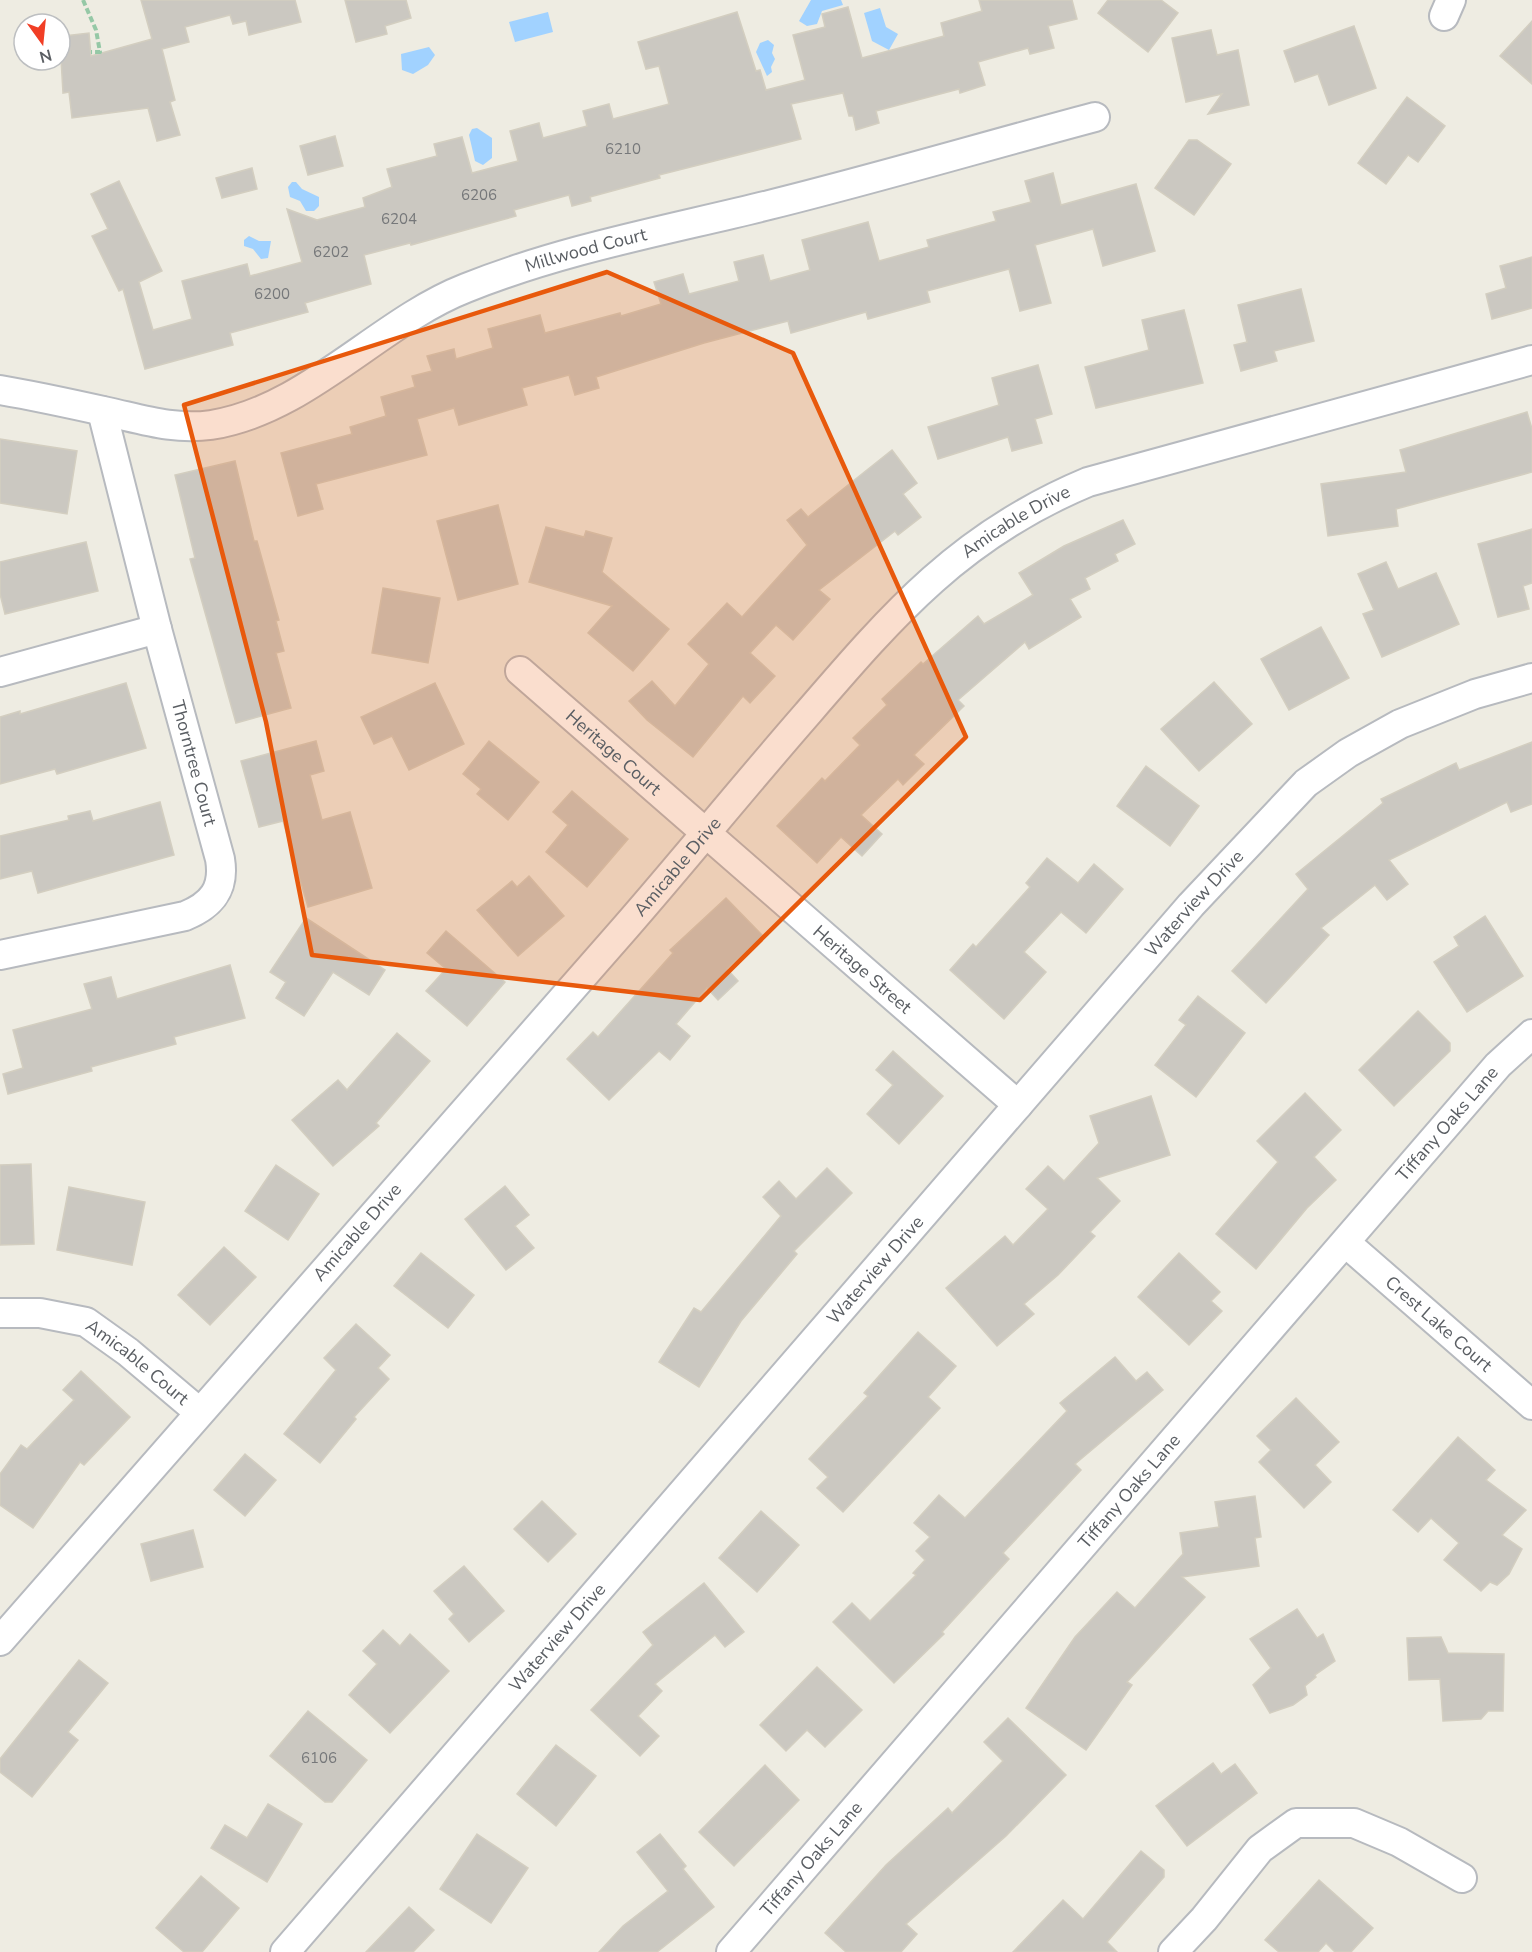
<svg xmlns="http://www.w3.org/2000/svg" width="1532" height="1952" font-family="'Nunito Sans',sans-serif">
<style>
.water{fill:#a1d2ff}
.building{fill:#cbc8c1;stroke:#d3cec0;stroke-width:1.5}
.lines{fill:none;stroke-linecap:round;stroke-linejoin:round}
.minor-casing{stroke:#b7babf;stroke-width:32}
.path{stroke:#95c8a6;stroke-width:4;stroke-dasharray:6 3;stroke-linecap:butt}
.minor{stroke:#fff;stroke-width:28}
.marked{fill:#e8590c;fill-opacity:0.2;stroke:#e8590c;stroke-width:4.5;stroke-linejoin:round}
.labels{text-anchor:middle;dominant-baseline:central;stroke-width:6;stroke-linejoin:round;paint-order:stroke}
.number-label{font-size:15px;fill:#76787a}
.street-label{font-size:18px;fill:#5a5e63;stroke:#fff}
</style>
<rect width="100%" height="100%" fill="#eeece2"/>
<g class="water">
<polygon points="811,0 841,0 843,5 822,11 817,24 807,26 799,21"/>
<polygon points="880,8 886,27 898,34 889,50 872,41 864,13"/>
<polygon points="548,12 553,32 515,42 509,22"/>
<polygon points="768,40 774,45 772,53 775,59 771,67 772,72 767,76 756,52 760,43"/>
<polygon points="429,47 435,55 428,65 413,74 402,70 401,54"/>
<polygon points="477,128 492,138 492,158 483,165 475,161 469,135 472,129"/>
<polygon points="296,182 302,189 319,197 319,206 314,211 306,211 300,201 290,197 288,187 292,182"/>
<polygon points="249,236 259,241 271,241 268,258 261,259 253,249 244,246 244,240"/>
</g>
<g class="building">
<polygon points="141,0 295,0 301,22 249,35 246,21 233,24 230,15 185,27 189,42 162,49 175,100 170,102 180,135 157,141 148,108 72,118 69,92 63,93 60,41 64,41 64,36 89,33 91,56 152,39"/>
<polygon points="345,0 406,0 411,18 385,26 387,34 356,42"/>
<polygon points="979,0 1072,0 1077,19 1048,26 1054,48 1030,54 1028,48 978,62 985,85 960,93 959,89 876,111 879,123 856,130 853,116 849,116 843,93 791,104 801,139 659,175 660,178 590,197 591,201 572,206 569,195 514,210 516,216 411,245 410,243 364,255 371,284 305,303 308,312 230,333 233,345 145,369 123,289 119,291 92,236 108,229 91,194 119,181 162,271 139,282 153,330 192,319 182,281 247,264 250,276 302,262 287,209 317,220 365,207 363,198 392,187 387,169 437,156 434,144 462,137 472,173 518,161 510,131 539,123 543,138 587,126 583,111 609,104 613,119 669,104 659,66 646,69 638,42 737,12 756,71 760,70 766,90 805,80 793,35 825,27 822,14 848,7 862,58 944,36 941,23 982,11"/>
<polygon points="1108,0 1161,0 1178,13 1148,52 1098,13"/>
<polygon points="1532,21 1532,84 1500,56"/>
<polygon points="1354,26 1376,88 1329,105 1318,74 1295,82 1284,51"/>
<polygon points="1211,30 1217,55 1238,50 1249,105 1208,114 1222,94 1186,102 1172,38"/>
<polygon points="1407,97 1445,126 1418,162 1408,155 1386,184 1358,163"/>
<polygon points="335,136 343,166 308,175 300,146"/>
<polygon points="1189,140 1197,140 1231,164 1194,215 1155,188"/>
<polygon points="252,168 257,189 222,198 216,178"/>
<polygon points="1053,173 1061,205 1136,184 1155,251 1103,266 1093,229 1035,245 1051,303 1020,311 1009,269 927,291 930,302 868,319 866,312 791,333 788,321 704,343 596,377 599,388 575,395 569,375 522,388 527,405 459,425 454,408 417,419 427,455 316,484 323,509 298,516 281,453 352,434 350,427 386,416 381,397 415,387 412,376 432,371 427,356 454,349 456,359 493,348 488,329 540,315 545,333 620,313 621,316 661,304 654,282 683,274 689,294 739,281 734,262 763,255 770,281 810,270 802,240 868,222 879,261 929,247 927,240 996,221 993,212 1031,202 1025,181"/>
<polygon points="1532,257 1532,308 1492,319 1486,294 1506,288 1500,266"/>
<polygon points="1301,289 1314,341 1274,351 1277,361 1241,371 1234,345 1247,342 1238,305"/>
<polygon points="1184,310 1203,383 1096,408 1085,367 1149,350 1142,320"/>
<polygon points="1038,365 1052,414 1035,419 1042,443 1012,451 1008,437 938,459 928,427 999,405 992,378"/>
<polygon points="1527,412 1532,429 1532,472 1396,509 1398,526 1328,536 1321,484 1406,472 1400,450"/>
<polygon points="0,439 77,451 67,514 0,503"/>
<polygon points="892,450 917,483 903,494 921,517 898,535 895,531 819,590 830,599 793,640 776,625 750,653 775,676 750,703 743,696 693,757 647,720 629,701 652,681 675,706 709,664 688,644 727,603 742,617 807,545 787,520 801,509 808,517"/>
<polygon points="235,461 254,541 257,541 279,620 276,621 284,651 276,653 291,708 236,723 190,559 195,558 175,475"/>
<polygon points="498,505 518,584 458,600 437,521"/>
<polygon points="1123,520 1135,544 1115,554 1118,561 1085,578 1090,589 1070,599 1081,617 1029,649 1025,642 958,700 964,706 914,755 924,764 903,785 898,779 861,815 882,834 862,856 841,837 817,863 777,826 822,778 825,781 860,745 853,738 887,705 882,699 921,662 923,664 978,616 984,624 1033,595 1019,573 1064,546"/>
<polygon points="546,527 584,537 586,531 612,538 602,572 669,629 633,671 588,633 612,606 529,582"/>
<polygon points="1532,529 1532,583 1523,586 1529,609 1498,617 1478,544"/>
<polygon points="86,542 98,591 5,614 0,594 0,562"/>
<polygon points="1386,562 1398,589 1436,573 1459,624 1382,657 1363,614 1374,610 1358,574"/>
<polygon points="383,588 440,598 428,663 372,653"/>
<polygon points="1321,627 1349,678 1289,710 1261,659"/>
<polygon points="1214,682 1252,724 1199,771 1161,729"/>
<polygon points="126,683 146,748 57,774 55,769 0,784 0,717 20,711 20,714"/>
<polygon points="435,683 464,744 409,770 392,736 374,744 361,717"/>
<polygon points="316,741 324,771 310,775 322,820 350,812 372,888 308,907 283,821 259,827 241,761"/>
<polygon points="489,741 539,782 508,820 477,794 481,789 463,774"/>
<polygon points="1532,742 1532,804 1511,812 1507,802 1389,860 1408,884 1387,900 1375,885 1321,928 1329,935 1266,1003 1232,971 1308,889 1296,874 1383,803 1381,799 1456,763 1459,770"/>
<polygon points="1146,766 1199,806 1170,846 1117,806"/>
<polygon points="572,791 628,839 587,887 546,852 568,825 553,812"/>
<polygon points="160,802 174,855 38,893 32,871 0,879 0,836 69,820 68,816 90,811 93,821"/>
<polygon points="1047,858 1078,883 1094,864 1123,889 1086,933 1061,912 1024,952 1046,972 1004,1019 950,970 973,944 976,947 1030,887 1026,883"/>
<polygon points="529,876 564,916 518,956 477,910 512,881 517,887"/>
<polygon points="726,898 763,936 727,969 738,981 718,1000 707,988 676,1024 690,1036 670,1060 659,1051 609,1100 567,1059 593,1032 598,1037 673,953 670,950"/>
<polygon points="1485,916 1523,976 1467,1012 1434,962 1459,946 1454,937"/>
<polygon points="306,918 385,970 369,995 333,972 304,1016 276,998 286,982 270,972"/>
<polygon points="446,931 505,982 467,1026 426,991 446,969 427,953"/>
<polygon points="230,965 245,1018 174,1037 176,1044 91,1067 92,1071 8,1094 3,1074 23,1068 13,1030 92,1009 84,984 111,977 117,999"/>
<polygon points="1198,996 1245,1033 1196,1097 1155,1065 1186,1025 1179,1020"/>
<polygon points="1418,1011 1450,1043 1450,1051 1394,1106 1359,1070"/>
<polygon points="397,1033 430,1061 376,1123 379,1126 333,1166 292,1120 338,1080 347,1090"/>
<polygon points="893,1051 943,1096 899,1144 867,1114 893,1085 876,1070"/>
<polygon points="1305,1093 1341,1130 1314,1157 1336,1180 1307,1208 1256,1269 1216,1234 1278,1162 1257,1141"/>
<polygon points="1151,1096 1170,1155 1097,1178 1120,1201 1090,1232 1095,1236 1058,1275 1024,1304 1034,1314 997,1346 946,1288 1005,1236 1013,1245 1048,1209 1026,1189 1048,1166 1064,1181 1099,1143 1090,1116"/>
<polygon points="31,1164 34,1244 0,1245 0,1165"/>
<polygon points="276,1165 319,1194 288,1240 245,1211"/>
<polygon points="827,1168 852,1193 794,1251 797,1254 741,1321 699,1387 659,1362 694,1308 701,1312 781,1216 763,1197 779,1181 796,1199"/>
<polygon points="505,1186 529,1215 515,1226 534,1248 506,1270 465,1219"/>
<polygon points="69,1187 145,1202 132,1265 57,1250"/>
<polygon points="224,1247 256,1277 210,1325 178,1295"/>
<polygon points="421,1253 474,1295 448,1328 394,1286"/>
<polygon points="1179,1253 1220,1292 1211,1301 1222,1311 1189,1345 1138,1297"/>
<polygon points="356,1324 390,1355 378,1368 389,1379 354,1417 356,1419 320,1463 284,1434 336,1370 324,1358"/>
<polygon points="918,1332 956,1366 928,1397 940,1408 843,1512 817,1488 828,1477 809,1459 868,1396 864,1393"/>
<polygon points="1115,1357 1136,1381 1147,1372 1163,1390 1075,1464 1081,1470 1003,1553 1009,1559 942,1632 944,1634 894,1683 833,1622 852,1603 870,1621 916,1575 913,1573 925,1560 916,1551 930,1537 914,1523 939,1495 965,1518 1067,1411 1060,1403"/>
<polygon points="81,1371 130,1417 84,1465 80,1462 33,1528 0,1505 0,1474 21,1445 27,1449 74,1400 63,1390"/>
<polygon points="1296,1398 1339,1442 1315,1465 1331,1482 1304,1508 1259,1462 1271,1450 1257,1436"/>
<polygon points="1458,1437 1495,1470 1486,1480 1526,1510 1502,1535 1522,1549 1509,1574 1497,1585 1490,1582 1481,1591 1444,1560 1459,1543 1431,1518 1418,1532 1393,1510"/>
<polygon points="245,1454 276,1480 245,1516 214,1490"/>
<polygon points="1255,1496 1261,1537 1255,1538 1259,1566 1182,1577 1205,1597 1127,1682 1132,1685 1086,1750 1026,1708 1075,1637 1117,1592 1135,1608 1183,1554 1180,1533 1219,1527 1215,1502"/>
<polygon points="542,1501 576,1534 548,1562 514,1529"/>
<polygon points="761,1511 799,1545 757,1592 719,1558"/>
<polygon points="193,1530 203,1567 151,1581 141,1544"/>
<polygon points="464,1566 504,1611 469,1642 449,1619 454,1614 434,1591"/>
<polygon points="704,1583 744,1632 725,1647 715,1635 655,1684 662,1691 638,1716 659,1736 640,1756 591,1710 653,1645 643,1632"/>
<polygon points="1297,1609 1317,1638 1323,1634 1335,1661 1315,1675 1316,1677 1305,1686 1307,1695 1293,1705 1270,1713 1253,1685 1271,1668 1250,1639"/>
<polygon points="383,1630 400,1646 410,1634 449,1671 390,1733 349,1695 377,1664 363,1651"/>
<polygon points="1441,1637 1448,1653 1504,1654 1503,1711 1488,1711 1481,1719 1443,1721 1440,1679 1409,1680 1407,1638"/>
<polygon points="79,1660 108,1683 68,1732 78,1740 32,1797 0,1772 0,1759"/>
<polygon points="817,1667 862,1710 825,1747 807,1730 786,1751 760,1725"/>
<polygon points="308,1711 367,1760 332,1802 325,1802 270,1756"/>
<polygon points="1008,1718 1066,1775 1006,1836 906,1924 917,1934 901,1952 846,1952 825,1933 886,1865 948,1808 952,1813 1003,1761 984,1742"/>
<polygon points="556,1745 596,1776 556,1826 517,1794"/>
<polygon points="1213,1763 1221,1774 1235,1764 1257,1793 1187,1846 1156,1806"/>
<polygon points="765,1765 799,1800 734,1866 699,1832"/>
<polygon points="268,1804 302,1824 267,1882 211,1848 225,1825 247,1838"/>
<polygon points="477,1834 528,1868 491,1923 440,1889"/>
<polygon points="660,1834 686,1866 683,1869 714,1907 657,1952 599,1952 623,1926 668,1891 637,1852"/>
<polygon points="1141,1851 1164,1870 1164,1877 1107,1942 1117,1952 1013,1952 1063,1900 1083,1919"/>
<polygon points="201,1876 239,1908 202,1952 184,1952 156,1928"/>
<polygon points="1319,1880 1373,1928 1351,1952 1335,1952 1326,1943 1318,1952 1279,1952 1265,1940"/>
<polygon points="409,1907 434,1930 413,1952 366,1952"/>
</g>
<g class="lines">
<defs>
<g id="minor">
<polyline points="1444,16 1451,0"/>
<path id="s1" d="M0 390C36 396 72 404 108 412 144 420 174 430 211 425 307 410 379 322 466 288 563 249 668 230 769 205 878 178 986 146 1095 117"/>
<path id="s2" d="M520 671 1018 1105"/>
<polyline points="0,672 157,629"/>
<path d="M0 955 185 916C212 905 225 889 220 859L157 629 102 411"/>
<path id="s3" d="M1346 1243 1532 1405"/>
<path id="s4" d="M0 1313H40L86 1322 128 1352 199 1412"/>
<path id="s5" d="M0 1641C207 1402 416 1165 625 928 686 858 745 785 807 714 894 613 961 535 1088 482L1532 360"/>
<path id="s6" d="M285 1952 1191 905 1306 783 1348 753 1400 724 1475 694 1532 678"/>
<path id="s7" d="M731 1952 1498 1065 1532 1034"/>
<polyline points="1173,1952 1204,1919 1260,1849 1296,1823 1354,1823 1399,1842 1462,1878"/>
</g>
</defs>
<use href="#minor" class="minor-casing"/>
<polyline class="path" points="83,0 96,30 100,52 91,52"/>
<use href="#minor" class="minor"/>
</g>
<path class="marked" d="M607 272 793 353 966 737 700 1000 312 955 266 722 184 405Z"/>
<g class="labels">
<g class="number-label">
<text x="623" y="149">6210</text>
<text x="479" y="195">6206</text>
<text x="399" y="219">6204</text>
<text x="331" y="252">6202</text>
<text x="272" y="294">6200</text>
<text x="319" y="1758">6106</text>
</g>
<g class="street-label">
<text stroke="none"><textPath href="#s1" startOffset="632">Millwood Court</textPath></text>
<text stroke="none"><textPath href="#s5" startOffset="1515">Amicable Drive</textPath></text>
<text stroke="none"><textPath href="#s2" startOffset="124">Heritage Court</textPath></text>
<text transform="translate(194 763) rotate(75)">Thorntree Court</text>
<text stroke="none"><textPath href="#s5" startOffset="1029">Amicable Drive</textPath></text>
<text stroke="none"><textPath href="#s6" startOffset="1388">Waterview Drive</textPath></text>
<text stroke="none"><textPath href="#s2" startOffset="454">Heritage Street</textPath></text>
<text stroke="none"><textPath href="#s7" startOffset="1095">Tiffany Oaks Lane</textPath></text>
<text stroke="none"><textPath href="#s5" startOffset="543">Amicable Drive</textPath></text>
<text stroke="none"><textPath href="#s6" startOffset="902">Waterview Drive</textPath></text>
<text stroke="none"><textPath href="#s3" startOffset="123">Crest Lake Court</textPath></text>
<text stroke="none"><textPath href="#s4" startOffset="152">Amicable Court</textPath></text>
<text stroke="none"><textPath href="#s7" startOffset="609">Tiffany Oaks Lane</textPath></text>
<text stroke="none"><textPath href="#s6" startOffset="416">Waterview Drive</textPath></text>
<text stroke="none"><textPath href="#s7" startOffset="123">Tiffany Oaks Lane</textPath></text>
</g>
</g>
<g transform="translate(42 42) rotate(165)"><circle r="28" fill="#ffffff" stroke="#bdbfc1" stroke-width="1.5"/>
<path d="M0-4.5L10 22L0 15L-10 22Z" fill="#f13e25"/>
<text y="-9" font-size="16" font-weight="bold" text-anchor="middle" fill="#5a5e63">N</text>
</g>
</svg>
